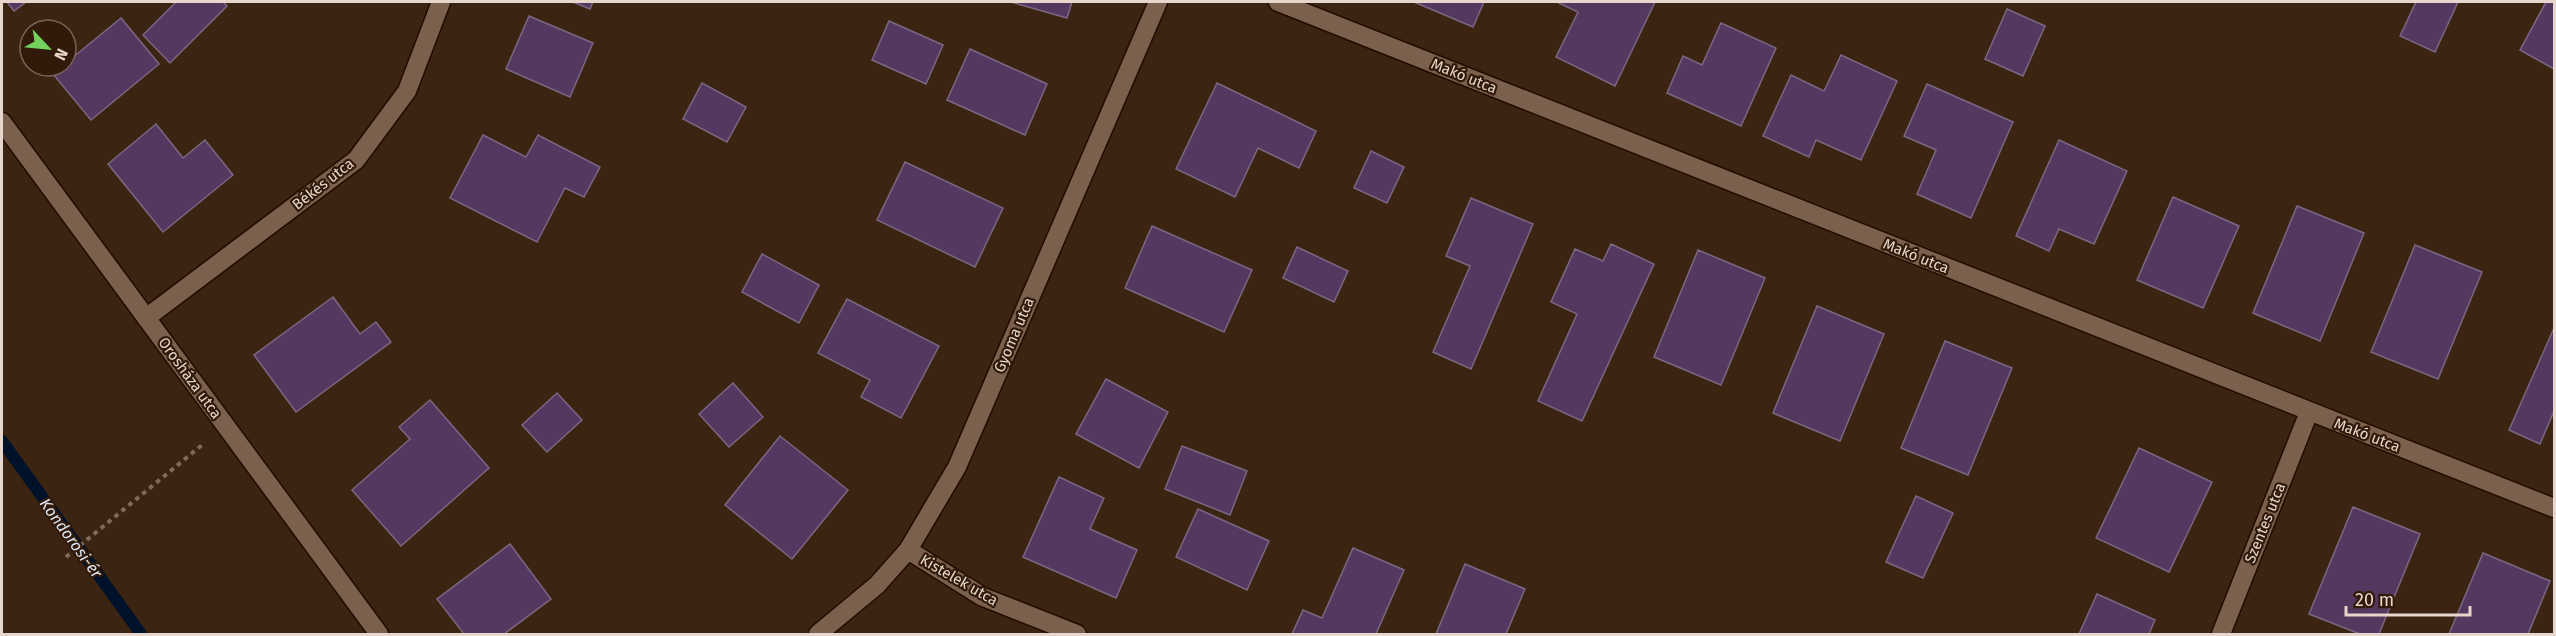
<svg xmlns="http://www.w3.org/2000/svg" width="2556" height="636" font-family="'Fira Sans',sans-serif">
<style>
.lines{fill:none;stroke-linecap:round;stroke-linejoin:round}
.stream{stroke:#00112a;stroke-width:12}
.building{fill:#54385f;stroke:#7a6882;stroke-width:1.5}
.street-casing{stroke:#210c00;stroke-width:21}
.path{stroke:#7f6b5b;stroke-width:4;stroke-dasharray:4.5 4.5;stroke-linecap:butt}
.street{stroke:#7b604d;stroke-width:18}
.labels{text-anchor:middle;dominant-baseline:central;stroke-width:4.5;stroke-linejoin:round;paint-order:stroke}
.street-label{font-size:15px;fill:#e6d6cb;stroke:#311a09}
.water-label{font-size:16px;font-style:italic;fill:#dbe6f2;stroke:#311a09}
</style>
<rect width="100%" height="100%" fill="#3b2412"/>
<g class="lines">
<polyline class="stream" points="2,441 141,634"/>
</g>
<g class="building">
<polygon points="7,2 26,2 14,11"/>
<polygon points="176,2 223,2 227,6 170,63 143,35"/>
<polygon points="573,2 593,2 590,9"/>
<polygon points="1011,2 1072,2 1067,18"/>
<polygon points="1414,2 1484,2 1473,27"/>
<polygon points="1560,2 1655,2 1615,86 1556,57 1578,12 1559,3"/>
<polygon points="2416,2 2458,2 2435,52 2400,36"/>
<polygon points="2546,2 2554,2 2554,69 2520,50"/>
<polygon points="2007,9 2045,26 2023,76 1985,59"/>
<polygon points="529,16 593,43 570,97 506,69"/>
<polygon points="121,18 159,64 91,120 53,74 66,66 66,63"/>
<polygon points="889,21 943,45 926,84 872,60"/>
<polygon points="1721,23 1776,48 1741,126 1667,93 1683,56 1702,65"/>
<polygon points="970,49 1047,84 1025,135 947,100"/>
<polygon points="1841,55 1897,81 1861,160 1816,140 1809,157 1763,136 1791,75 1824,91"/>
<polygon points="702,83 746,107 727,142 683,119"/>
<polygon points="1217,83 1316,131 1299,168 1258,148 1235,197 1176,169"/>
<polygon points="1927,84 2013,122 1971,218 1917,194 1936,150 1904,136"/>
<polygon points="156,124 183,158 205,140 233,175 163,232 108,164"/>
<polygon points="483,135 526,157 538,135 600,167 584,197 565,188 537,242 450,198"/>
<polygon points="2059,140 2127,171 2094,244 2059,229 2049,251 2016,236"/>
<polygon points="1371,151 1404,167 1387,203 1354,188"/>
<polygon points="905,162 1003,208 975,267 877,220"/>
<polygon points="2173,197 2239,226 2203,308 2137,280"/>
<polygon points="1471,198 1533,224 1471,369 1433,352 1470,266 1446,256"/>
<polygon points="2297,206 2364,233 2320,341 2253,313"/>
<polygon points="1152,226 1252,270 1224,332 1125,288"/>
<polygon points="1611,244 1654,264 1582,421 1538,401 1577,314 1551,302 1575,249 1603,261"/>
<polygon points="2415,245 2482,272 2438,379 2371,352"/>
<polygon points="1297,247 1348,271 1334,302 1283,278"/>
<polygon points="1698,250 1765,278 1721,385 1654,357"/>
<polygon points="762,254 819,285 799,323 742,292"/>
<polygon points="333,297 360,334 376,322 391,342 296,412 254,355"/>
<polygon points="847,299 939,346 901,418 861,397 870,380 818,353"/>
<polygon points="1817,306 1884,334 1840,441 1773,413"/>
<polygon points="2554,328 2554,411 2540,444 2509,430"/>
<polygon points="1945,341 2012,368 1968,475 1901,448"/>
<polygon points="1106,379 1168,412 1139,468 1076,434"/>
<polygon points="733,383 763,417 729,447 699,414"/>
<polygon points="557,393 582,420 547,452 522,425"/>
<polygon points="430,400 489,468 401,546 352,490 410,439 399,427"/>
<polygon points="780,436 848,490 792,559 725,505"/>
<polygon points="1182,446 1247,471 1230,515 1165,489"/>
<polygon points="2139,448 2212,482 2169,572 2096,538"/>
<polygon points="1059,477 1104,498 1090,529 1137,550 1116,598 1023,557"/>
<polygon points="1916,496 1953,513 1923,578 1886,562"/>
<polygon points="2353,507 2420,534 2379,634 2360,634 2309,614"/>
<polygon points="1198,509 1269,541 1247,590 1176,557"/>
<polygon points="510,544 551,599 504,634 464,634 437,599"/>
<polygon points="1353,548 1404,570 1376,634 1292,634 1303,610 1322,618"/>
<polygon points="2483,553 2550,581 2528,634 2449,634"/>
<polygon points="1465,564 1525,589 1506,634 1436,634"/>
<polygon points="2097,594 2155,620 2149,634 2079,634"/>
</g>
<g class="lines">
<defs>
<g id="street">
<polyline points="1278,2 2554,508"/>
<polyline points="2,122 379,634"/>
<polyline points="146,318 356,160 407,91 441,2"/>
<polyline points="908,550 983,597 1077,634"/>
<polyline points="818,634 877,585 908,550 957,467 1158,2"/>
<polyline points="2221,634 2309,412"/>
</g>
</defs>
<use href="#street" class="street-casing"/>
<polyline class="path" points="66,557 202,445"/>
<use href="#street" class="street"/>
</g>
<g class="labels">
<g class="street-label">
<text transform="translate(1464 76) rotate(22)">Makó utca</text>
<text transform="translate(323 184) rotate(-38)">Békés utca</text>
<text transform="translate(1916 256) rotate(22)">Makó utca</text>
<text transform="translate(1014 335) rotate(-67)">Gyoma utca</text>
<text transform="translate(190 378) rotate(54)">Orosháza utca</text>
<text transform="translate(2367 435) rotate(21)">Makó utca</text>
<text transform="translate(2265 523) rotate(-68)">Szentes utca</text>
<text transform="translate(959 580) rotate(30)">Kistelek utca</text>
</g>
<g class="water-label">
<text transform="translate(71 538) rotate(54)">Kondorosi-ér</text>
</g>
</g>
<rect width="2556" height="636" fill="none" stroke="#e6d6cb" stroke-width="6"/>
<g transform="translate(48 48) rotate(116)"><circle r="28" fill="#311a09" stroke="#796557" stroke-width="1.5"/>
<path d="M0-4.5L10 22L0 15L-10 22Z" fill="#72d25d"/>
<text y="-9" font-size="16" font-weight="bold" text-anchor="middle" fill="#e6d6cb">N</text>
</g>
<path d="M2346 606v9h124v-9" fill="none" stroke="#e6d6cb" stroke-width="3"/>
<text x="2355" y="606" font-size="18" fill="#e6d6cb" stroke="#311a09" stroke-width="4.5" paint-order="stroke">20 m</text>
</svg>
